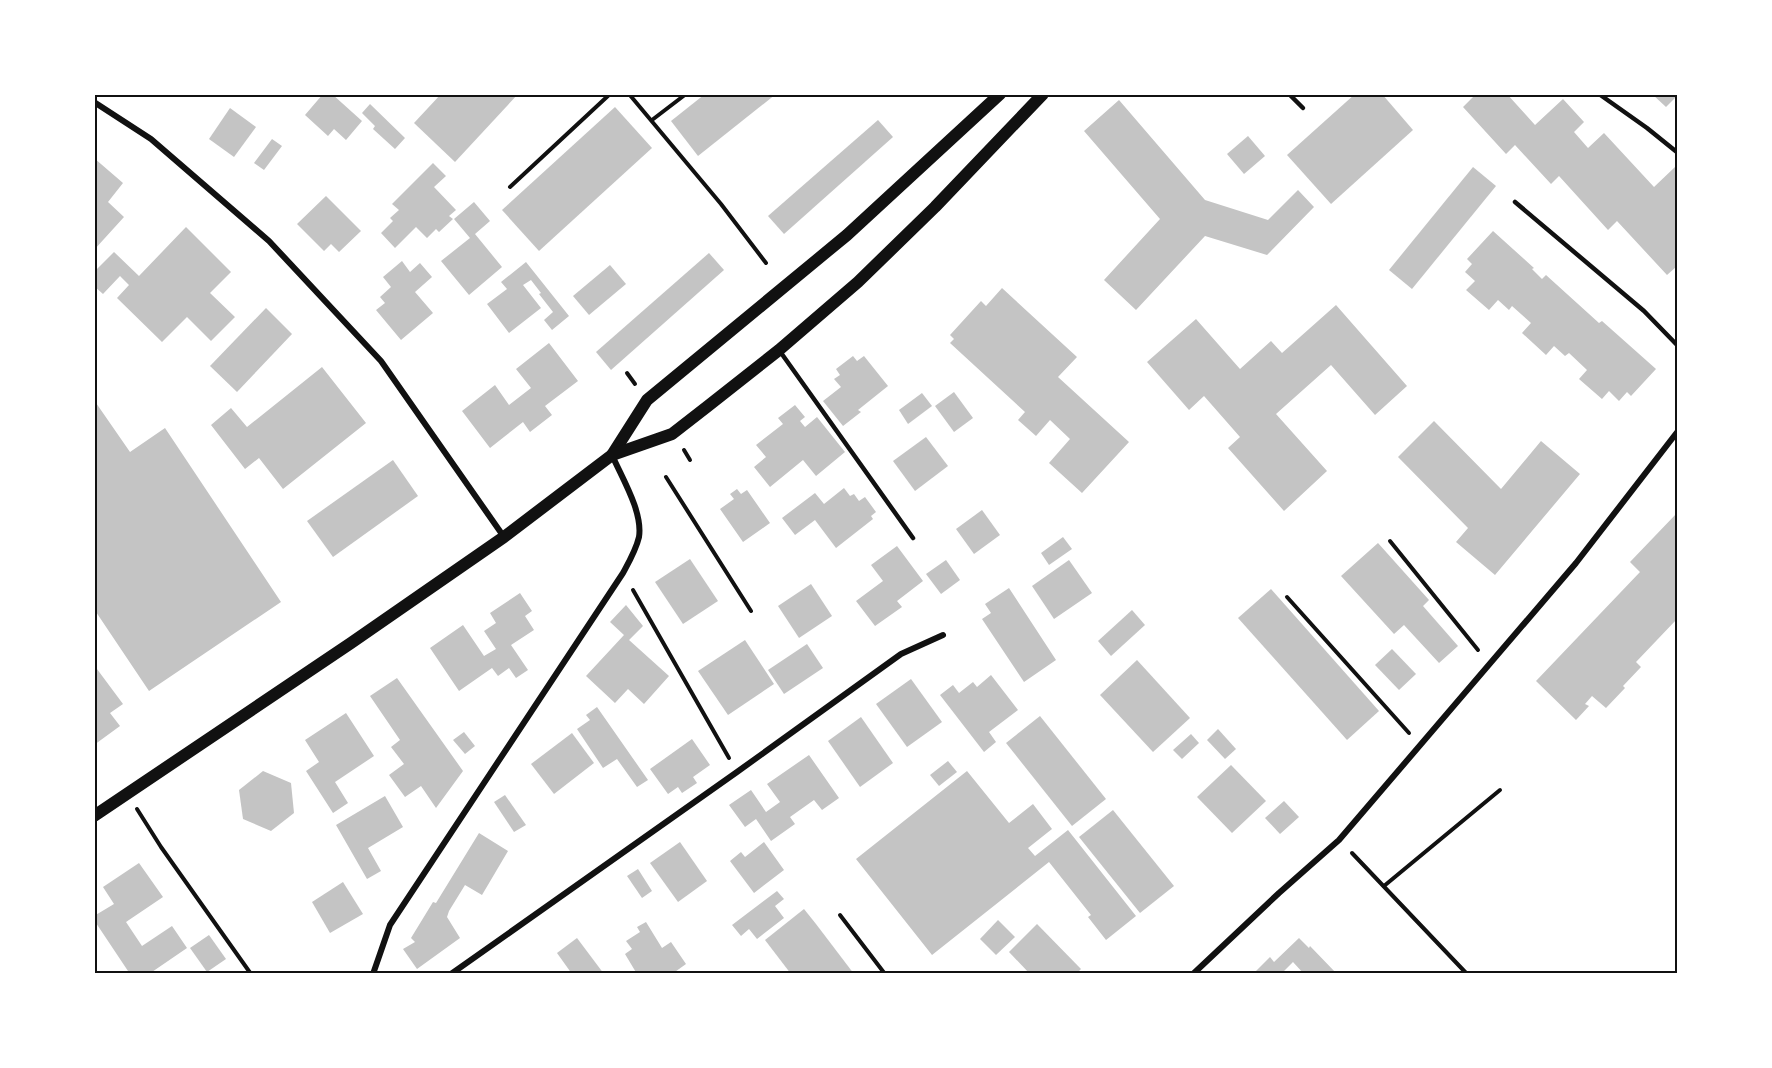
<svg xmlns="http://www.w3.org/2000/svg" width="1772" height="1068" font-family="Rubik,sans-serif">
<style>
.building{fill:#c4c4c4}
.lines{fill:none;stroke-linecap:round;stroke-linejoin:round}
.path{stroke:#111;stroke-width:4}
.service{stroke:#111;stroke-width:4.5}
.minor{stroke:#111;stroke-width:6}
.secondary{stroke:#111;stroke-width:12}
.neatline{fill:none;stroke:#111;stroke-width:2}
</style>
<rect width="100%" height="100%" fill="#fff"/>
<g class="building">
<polygon points="323,94 332,94 362,121 346,140 334,129 328,136 305,115"/>
<polygon points="441,94 518,94 455,162 414,123"/>
<polygon points="705,94 776,94 698,156 671,121"/>
<polygon points="1355,94 1382,94 1413,130 1331,204 1287,155"/>
<polygon points="1476,94 1507,94 1535,125 1563,99 1584,122 1574,132 1588,148 1604,133 1654,187 1675,167 1677,169 1677,269 1676,267 1667,275 1617,221 1608,230 1559,176 1551,184 1515,145 1506,154 1463,107"/>
<polygon points="1652,94 1678,94 1678,95 1666,107"/>
<polygon points="1119,100 1205,200 1268,220 1298,190 1314,207 1267,255 1205,236 1136,310 1104,280 1160,219 1084,131"/>
<polygon points="370,104 405,138 395,149 373,129 375,126 362,113"/>
<polygon points="615,107 652,148 539,251 502,210"/>
<polygon points="230,108 256,127 234,157 209,139"/>
<polygon points="878,120 893,137 784,234 768,216"/>
<polygon points="1248,136 1265,156 1244,174 1227,154"/>
<polygon points="272,139 282,146 264,170 254,163"/>
<polygon points="94,158 123,183 108,202 124,217 94,250"/>
<polygon points="433,163 446,176 434,187 456,210 449,216 453,219 439,232 436,229 427,238 416,227 395,248 381,233 393,221 390,218 399,210 392,204"/>
<polygon points="1473,167 1496,186 1412,289 1389,270"/>
<polygon points="326,196 361,231 339,252 331,244 324,251 297,224"/>
<polygon points="474,202 490,221 475,234 502,267 469,295 441,261 470,238 454,219"/>
<polygon points="186,227 231,272 210,293 235,317 211,341 187,317 162,342 117,298 129,285 120,276 103,294 94,286 94,272 114,252 139,276"/>
<polygon points="1493,231 1534,268 1532,269 1542,279 1546,275 1599,323 1602,321 1656,369 1631,396 1627,392 1619,401 1609,391 1602,399 1579,379 1587,370 1569,353 1565,356 1554,346 1546,355 1522,333 1531,323 1512,306 1509,310 1498,300 1489,310 1466,290 1475,281 1465,272 1472,264 1467,259"/>
<polygon points="709,253 724,270 611,370 596,352"/>
<polygon points="402,261 410,272 420,263 432,277 415,292 433,313 401,340 376,310 385,303 380,297 391,287 383,277"/>
<polygon points="526,262 569,316 552,330 544,320 553,312 539,294 541,293 531,280 523,285 541,308 509,333 487,304 507,289 501,282"/>
<polygon points="610,265 626,284 589,315 573,296"/>
<polygon points="1002,288 1077,357 1058,377 1129,442 1082,493 1049,463 1070,439 1050,420 1036,436 1018,420 1025,412 950,343 954,339 950,335 981,301 986,306"/>
<polygon points="1336,305 1407,386 1375,415 1331,365 1276,414 1327,471 1284,511 1228,448 1240,437 1204,396 1189,410 1147,362 1196,319 1240,369 1271,341 1282,353"/>
<polygon points="266,308 292,334 237,392 210,366"/>
<polygon points="549,343 578,381 545,406 552,415 530,432 523,422 490,448 462,411 495,385 509,405 531,388 516,369"/>
<polygon points="853,356 857,361 864,356 888,386 858,410 861,412 843,426 823,401 841,387 834,379 840,375 836,369"/>
<polygon points="322,367 366,423 283,489 259,458 245,469 211,425 231,408 247,427"/>
<polygon points="954,392 973,418 954,432 935,406"/>
<polygon points="922,393 932,406 908,424 899,410"/>
<polygon points="94,400 130,452 165,428 281,602 149,691 94,609"/>
<polygon points="795,405 805,417 800,421 805,427 817,417 845,452 816,476 803,460 770,487 754,467 766,457 756,445 783,424 778,418"/>
<polygon points="1434,421 1501,489 1541,441 1580,474 1495,575 1456,542 1468,528 1398,457"/>
<polygon points="926,437 948,466 915,491 893,461"/>
<polygon points="393,460 418,496 333,557 307,521"/>
<polygon points="844,488 850,496 854,494 859,501 865,497 876,512 871,516 873,519 836,548 815,520 795,535 782,518 815,493 824,504"/>
<polygon points="737,489 741,494 747,490 770,523 743,542 720,509 734,499 730,494"/>
<polygon points="982,510 1000,535 974,554 956,529"/>
<polygon points="1677,513 1677,619 1636,662 1641,667 1623,686 1625,688 1606,708 1592,696 1585,704 1589,706 1576,720 1536,681 1640,572 1630,562"/>
<polygon points="1063,537 1072,549 1049,565 1041,553"/>
<polygon points="1378,543 1429,600 1423,606 1458,646 1439,663 1404,625 1394,634 1341,576"/>
<polygon points="897,546 923,581 897,601 902,607 875,626 856,601 883,581 871,565"/>
<polygon points="690,559 718,601 683,624 655,582"/>
<polygon points="946,560 960,580 941,594 926,574"/>
<polygon points="1069,560 1092,593 1054,619 1032,586"/>
<polygon points="811,584 832,616 799,638 778,606"/>
<polygon points="1009,588 1056,660 1024,682 982,619 991,613 985,604"/>
<polygon points="1271,589 1379,711 1347,740 1238,618"/>
<polygon points="520,593 532,611 525,616 534,630 511,645 528,670 516,678 509,668 498,676 492,668 459,691 430,648 463,625 484,656 496,649 484,631 496,623 490,613"/>
<polygon points="626,605 643,626 629,640 669,676 644,704 628,689 615,703 586,676 624,635 610,622"/>
<polygon points="1132,610 1145,625 1111,656 1098,641"/>
<polygon points="745,640 774,684 728,715 698,671"/>
<polygon points="807,644 823,668 784,694 768,670"/>
<polygon points="1392,649 1416,674 1399,690 1375,665"/>
<polygon points="1137,660 1190,718 1153,752 1100,695"/>
<polygon points="94,665 123,704 110,713 120,726 94,745"/>
<polygon points="991,675 1018,710 989,732 996,742 984,752 940,695 953,685 959,693 973,682 977,687"/>
<polygon points="397,678 463,771 436,808 421,786 405,797 389,775 404,764 391,747 400,740 370,696"/>
<polygon points="911,679 942,722 907,747 876,704"/>
<polygon points="597,707 648,780 637,787 617,759 603,768 577,729 590,720 586,715"/>
<polygon points="346,713 374,756 335,782 348,803 333,813 306,771 319,762 305,740"/>
<polygon points="1040,716 1106,799 1072,826 1006,743"/>
<polygon points="861,717 893,763 860,787 828,741"/>
<polygon points="1218,729 1236,749 1225,759 1207,740"/>
<polygon points="464,732 475,746 465,754 453,740"/>
<polygon points="572,733 594,763 554,794 531,764"/>
<polygon points="1191,734 1199,743 1182,759 1173,750"/>
<polygon points="692,739 710,765 693,777 697,783 682,793 678,787 668,794 650,769"/>
<polygon points="809,755 839,798 822,810 814,800 790,817 795,824 771,841 756,819 745,827 729,805 751,790 766,812 780,802 767,784"/>
<polygon points="948,761 957,772 939,786 930,775"/>
<polygon points="1231,765 1266,801 1232,833 1197,797"/>
<polygon points="263,771 291,783 294,813 271,831 243,819 239,790"/>
<polygon points="967,771 1009,823 1033,804 1052,829 1028,848 1035,856 1068,830 1136,916 1106,940 1088,917 1091,915 1049,862 932,955 856,859"/>
<polygon points="505,795 526,825 514,832 494,802"/>
<polygon points="385,796 403,827 368,848 381,871 367,879 336,825"/>
<polygon points="1284,801 1299,817 1280,834 1265,818"/>
<polygon points="1113,810 1174,886 1140,913 1079,837"/>
<polygon points="479,833 508,851 482,895 465,885 449,911 447,917 460,938 417,969 403,949 415,942 411,938 433,902 436,903"/>
<polygon points="680,842 707,881 678,902 650,863"/>
<polygon points="764,842 784,870 754,893 730,861 741,852 745,857"/>
<polygon points="139,863 163,897 126,922 142,946 172,926 187,948 149,974 130,974 94,920 94,916 114,904 103,887"/>
<polygon points="638,869 652,891 642,898 627,876"/>
<polygon points="343,882 363,914 330,933 312,902"/>
<polygon points="777,891 784,899 775,906 784,918 757,939 749,929 741,936 732,925"/>
<polygon points="804,909 816,924 854,974 791,974 765,940"/>
<polygon points="998,920 1015,937 996,955 980,939"/>
<polygon points="646,922 662,948 671,942 686,964 672,974 637,974 625,954 632,949 626,941 640,932 637,927"/>
<polygon points="1037,924 1081,969 1076,974 1030,974 1009,952"/>
<polygon points="209,935 226,959 207,972 190,948"/>
<polygon points="577,938 604,974 572,974 557,953"/>
<polygon points="1299,938 1309,948 1310,946 1337,974 1304,974 1293,962 1283,972 1285,974 1253,974 1270,957 1274,962"/>
</g>
<g class="lines">
<g class="path">
<polyline points="629,94 721,204 766,263"/>
<polyline points="652,120 686,94"/>
<polyline points="510,187 610,94"/>
<polyline points="627,373 635,384"/>
<polyline points="684,450 690,460"/>
<polyline points="666,477 751,611"/>
<polyline points="1390,541 1478,650"/>
<polyline points="633,590 729,758"/>
<polyline points="1287,597 1409,733"/>
<polyline points="137,809 161,847 251,974"/>
<polyline points="1352,853 1467,974"/>
<polyline points="1384,886 1500,790"/>
<polyline points="840,915 885,974"/>
</g>
<g class="service">
<polyline points="1289,94 1303,108"/>
<polyline points="1599,94 1647,128 1678,153"/>
<polyline points="1515,202 1644,311 1678,346"/>
<polyline points="779,350 913,538"/>
</g>
<g class="minor">
<polyline points="94,102 151,139 269,241 381,361 504,537"/>
<path d="M373 974 390 925 623 573C629 562 636 550 639 537 643 512 622 478 612 455"/>
<polyline points="451,974 737,772 901,654 943,635"/>
<polyline points="1193,974 1279,893 1339,840 1576,563 1678,431"/>
</g>
<g class="secondary">
<polyline points="612,455 647,400 847,235 1000,94"/>
<polyline points="94,816 351,643 504,537 612,455 672,434 708,406 779,350 858,282 935,207 1043,94"/>
</g>
</g>
<rect width="1772" height="1068" fill="none" stroke="#ffffff" stroke-width="192"/>
<rect x="96" y="96" width="1580" height="876" class="neatline"/>
</svg>
